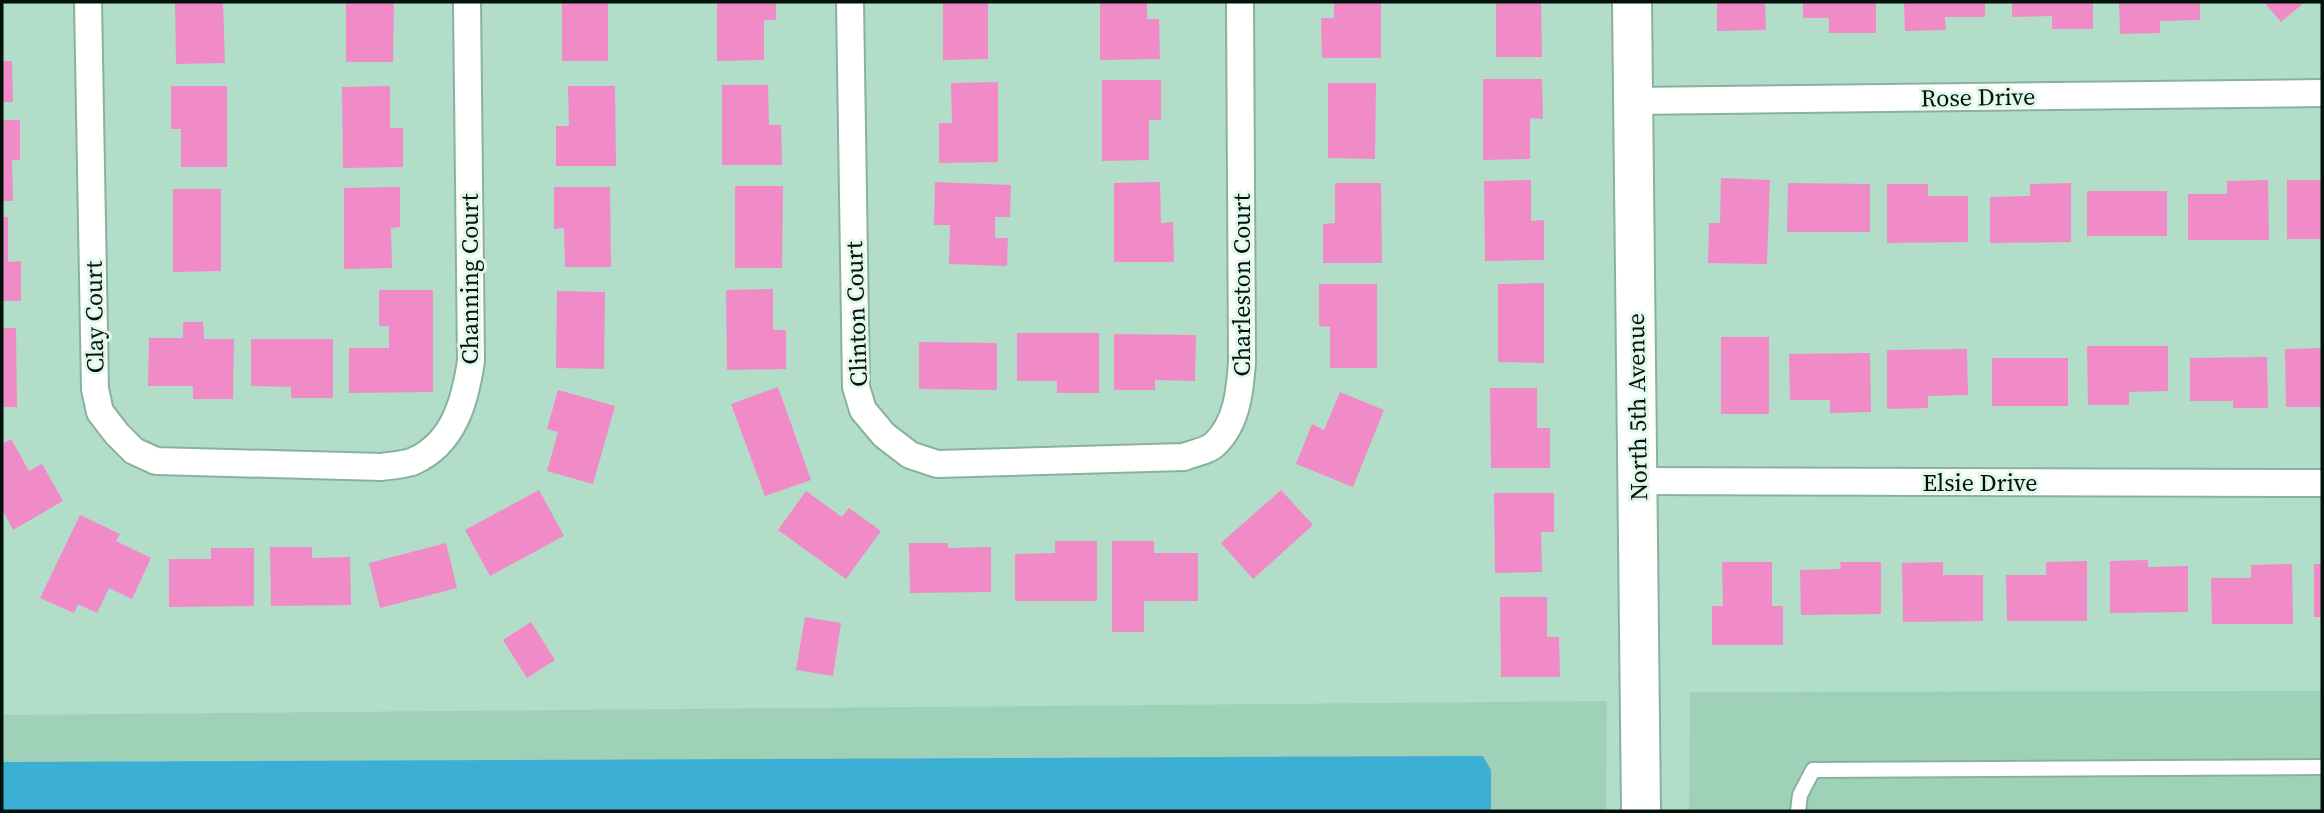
<svg xmlns="http://www.w3.org/2000/svg" width="2324" height="813" font-family="'Source Serif 4',serif">
<style>
.built{fill:#9fd1b9}
.water{fill:#3bafd4}
.building{fill:#f08bc8}
.lines{fill:none;stroke-linecap:round;stroke-linejoin:round}
.lane-casing{stroke:#89b29e;stroke-width:18}
.street-casing{stroke:#89b29e;stroke-width:30}
.secondary-casing{stroke:#89b29e;stroke-width:42}
.lane{stroke:#fff;stroke-width:14}
.street{stroke:#fff;stroke-width:26}
.secondary{stroke:#fff;stroke-width:38}
.labels{text-anchor:middle;dominant-baseline:central;stroke-width:6;stroke-linejoin:round;paint-order:stroke}
.street-label{font-size:24px;fill:#04120c;stroke:#e3f8ed}
</style>
<rect width="100%" height="100%" fill="#b2ddc8"/>
<g class="built">
<polygon points="2322,691 2322,811 1689,811 1690,692"/>
<polygon points="1607,701 1606,811 2,811 2,715"/>
</g>
<polygon class="water" points="1483,756 1491,770 1491,811 2,811 2,762"/>
<g class="building">
<polygon points="175,2 223,2 225,63 176,64"/>
<polygon points="346,2 394,2 393,62 346,62"/>
<rect x="562" y="2" width="46" height="59"/>
<polygon points="717,2 776,2 776,20 764,20 764,60 717,61"/>
<polygon points="943,2 988,2 988,59 943,60"/>
<polygon points="1100,2 1147,2 1147,19 1159,19 1160,59 1100,60"/>
<polygon points="1334,2 1381,2 1381,58 1322,58 1321,18 1334,18"/>
<polygon points="1496,2 1541,2 1542,57 1496,57"/>
<polygon points="1717,2 1765,2 1766,30 1717,31"/>
<polygon points="1803,2 1876,2 1876,33 1829,33 1829,18 1803,18"/>
<polygon points="1904,2 1985,2 1985,17 1945,17 1946,30 1905,31"/>
<polygon points="2012,2 2093,2 2093,29 2052,29 2052,16 2012,17"/>
<polygon points="2119,2 2200,2 2200,20 2160,21 2160,33 2120,34"/>
<polygon points="2264,2 2305,2 2281,22"/>
<polygon points="2,61 12,61 13,102 2,102"/>
<polygon points="1483,79 1542,79 1543,119 1530,118 1530,159 1483,160"/>
<polygon points="1102,80 1161,80 1161,120 1149,120 1149,160 1102,161"/>
<polygon points="998,82 998,162 939,163 939,123 952,123 951,83"/>
<polygon points="1328,83 1376,83 1375,159 1328,158"/>
<polygon points="722,85 768,85 769,125 781,125 782,165 722,165"/>
<polygon points="171,86 227,86 227,167 181,167 181,129 171,129"/>
<polygon points="390,86 390,128 403,128 403,167 343,168 342,87"/>
<polygon points="568,86 615,86 616,166 556,166 556,126 569,126"/>
<polygon points="2,120 20,120 20,160 12,160 13,201 2,201"/>
<polygon points="1721,178 1770,180 1767,264 1708,263 1709,223 1720,223"/>
<polygon points="1531,180 1531,221 1544,220 1544,260 1485,261 1484,181"/>
<polygon points="2268,180 2269,240 2188,240 2188,194 2227,194 2227,181"/>
<rect x="2287" y="180" width="35" height="59"/>
<polygon points="935,182 1011,185 1010,217 995,217 995,238 1008,238 1007,266 949,264 950,225 934,225"/>
<polygon points="1160,182 1161,223 1173,222 1174,262 1114,262 1114,183"/>
<polygon points="1335,183 1381,183 1382,263 1323,263 1323,224 1335,223"/>
<polygon points="1788,183 1870,184 1870,232 1787,232"/>
<polygon points="2071,183 2071,242 1990,243 1990,197 2030,196 2030,184"/>
<polygon points="1887,184 1928,184 1928,196 1968,196 1968,242 1887,243"/>
<polygon points="735,186 783,186 782,268 735,268"/>
<polygon points="400,187 400,227 391,228 392,268 344,269 344,188"/>
<polygon points="554,187 610,187 611,267 565,267 564,228 554,229"/>
<polygon points="173,189 221,189 221,271 173,272"/>
<rect x="2087" y="191" width="80" height="45"/>
<polygon points="2,217 8,217 8,262 21,261 21,301 2,301"/>
<polygon points="1544,283 1544,363 1498,362 1498,284"/>
<polygon points="1319,284 1377,284 1377,368 1330,368 1330,327 1319,326"/>
<polygon points="773,289 773,330 786,330 786,369 727,370 726,290"/>
<polygon points="379,290 433,290 433,392 349,393 349,348 389,348 389,326 379,326"/>
<polygon points="557,291 605,292 604,369 556,368"/>
<polygon points="183,322 203,322 204,339 234,339 233,399 193,399 193,386 148,386 149,338 183,338"/>
<polygon points="2,328 16,328 17,407 2,407"/>
<polygon points="1017,333 1099,333 1099,393 1057,393 1057,381 1017,381"/>
<polygon points="1114,334 1196,335 1195,381 1155,380 1155,390 1114,390"/>
<rect x="1721" y="337" width="48" height="77"/>
<polygon points="251,339 333,339 333,398 291,398 291,387 251,386"/>
<polygon points="919,342 997,343 997,390 919,389"/>
<polygon points="2087,346 2168,346 2168,391 2129,392 2129,405 2088,405"/>
<polygon points="2322,348 2322,407 2286,407 2285,349"/>
<polygon points="1967,349 1968,395 1928,396 1928,408 1887,409 1887,350"/>
<polygon points="1870,353 1871,412 1830,413 1830,400 1790,400 1789,354"/>
<polygon points="2267,357 2268,408 2233,408 2233,401 2190,401 2190,358"/>
<rect x="1992" y="358" width="76" height="48"/>
<polygon points="778,387 811,480 765,496 731,404"/>
<polygon points="1490,388 1537,388 1537,428 1550,428 1550,468 1491,468"/>
<polygon points="558,390 615,406 593,484 547,471 558,432 547,429"/>
<polygon points="1340,392 1384,410 1353,487 1296,464 1312,424 1324,430"/>
<polygon points="11,439 29,471 42,464 63,501 13,530 2,509 2,444"/>
<polygon points="539,490 564,536 490,576 465,530"/>
<polygon points="1281,490 1313,525 1253,579 1221,543"/>
<polygon points="806,491 842,517 849,508 881,531 846,579 778,530"/>
<polygon points="1494,493 1554,493 1554,532 1541,532 1542,572 1495,573"/>
<polygon points="80,515 120,534 116,541 151,558 132,599 109,588 97,613 78,604 74,613 40,598"/>
<polygon points="1055,541 1097,541 1097,601 1015,601 1015,554 1055,553"/>
<polygon points="1112,541 1154,541 1154,553 1198,553 1198,601 1144,601 1144,632 1112,632"/>
<polygon points="446,543 457,588 380,608 369,563"/>
<polygon points="909,543 948,543 948,548 991,547 991,592 910,593"/>
<polygon points="270,547 312,547 312,558 350,557 351,605 271,606"/>
<polygon points="211,548 254,548 254,606 169,607 169,559 211,559"/>
<polygon points="2148,560 2148,567 2188,566 2188,612 2110,613 2110,561"/>
<polygon points="2087,561 2087,621 2007,621 2006,575 2046,575 2046,562"/>
<polygon points="1722,562 1772,562 1772,606 1783,606 1783,645 1712,645 1712,606 1723,606"/>
<polygon points="1840,562 1881,562 1881,614 1801,615 1800,570 1841,569"/>
<polygon points="1943,562 1943,575 1983,575 1983,621 1903,622 1902,563"/>
<polygon points="2292,564 2293,624 2212,624 2211,578 2251,578 2251,565"/>
<rect x="2314" y="564" width="8" height="53"/>
<polygon points="1500,597 1547,597 1547,637 1559,637 1560,677 1501,677"/>
<polygon points="805,617 841,623 833,676 796,670"/>
<polygon points="531,622 555,660 527,678 503,640"/>
</g>
<g class="lines">
<defs>
<polyline id="lane" points="1798,811 1800,795 1813,770 2322,767"/>
<g id="street">
<path d="M88 2 95 389 100 412 117 434 134 451 156 461 382 467C393 465 405 465 414 461 454 443 465 401 471 361L467 2"/>
<path d="M850 2 856 387 863 410 884 435 910 455 937 464 1184 457C1193 453 1208 451 1215 444 1237 423 1240 391 1242 362L1240 2"/>
<polyline points="1633,101 2322,93"/>
<polyline points="1638,481 2322,483"/>
</g>
<polyline id="secondary" points="1632,2 1641,811"/>
</defs>
<use href="#lane" class="lane-casing"/>
<use href="#street" class="street-casing"/>
<use href="#secondary" class="secondary-casing"/>
<use href="#lane" class="lane"/>
<use href="#street" class="street"/>
<use href="#secondary" class="secondary"/>
</g>
<g class="labels">
<g class="street-label">
<text transform="translate(1978 97) rotate(-1)">Rose Drive</text>
<text transform="translate(469 279) rotate(-90)">Channing Court</text>
<text transform="translate(1241 285) rotate(-90)">Charleston Court</text>
<text transform="translate(856 314) rotate(-92)">Clinton Court</text>
<text transform="translate(94 317) rotate(-91)">Clay Court</text>
<text transform="translate(1637 407) rotate(-91)">North 5th Avenue</text>
<text x="1980" y="482">Elsie Drive</text>
</g>
</g>
<rect width="2324" height="813" fill="none" stroke="#04120c" stroke-width="7"/>
</svg>
